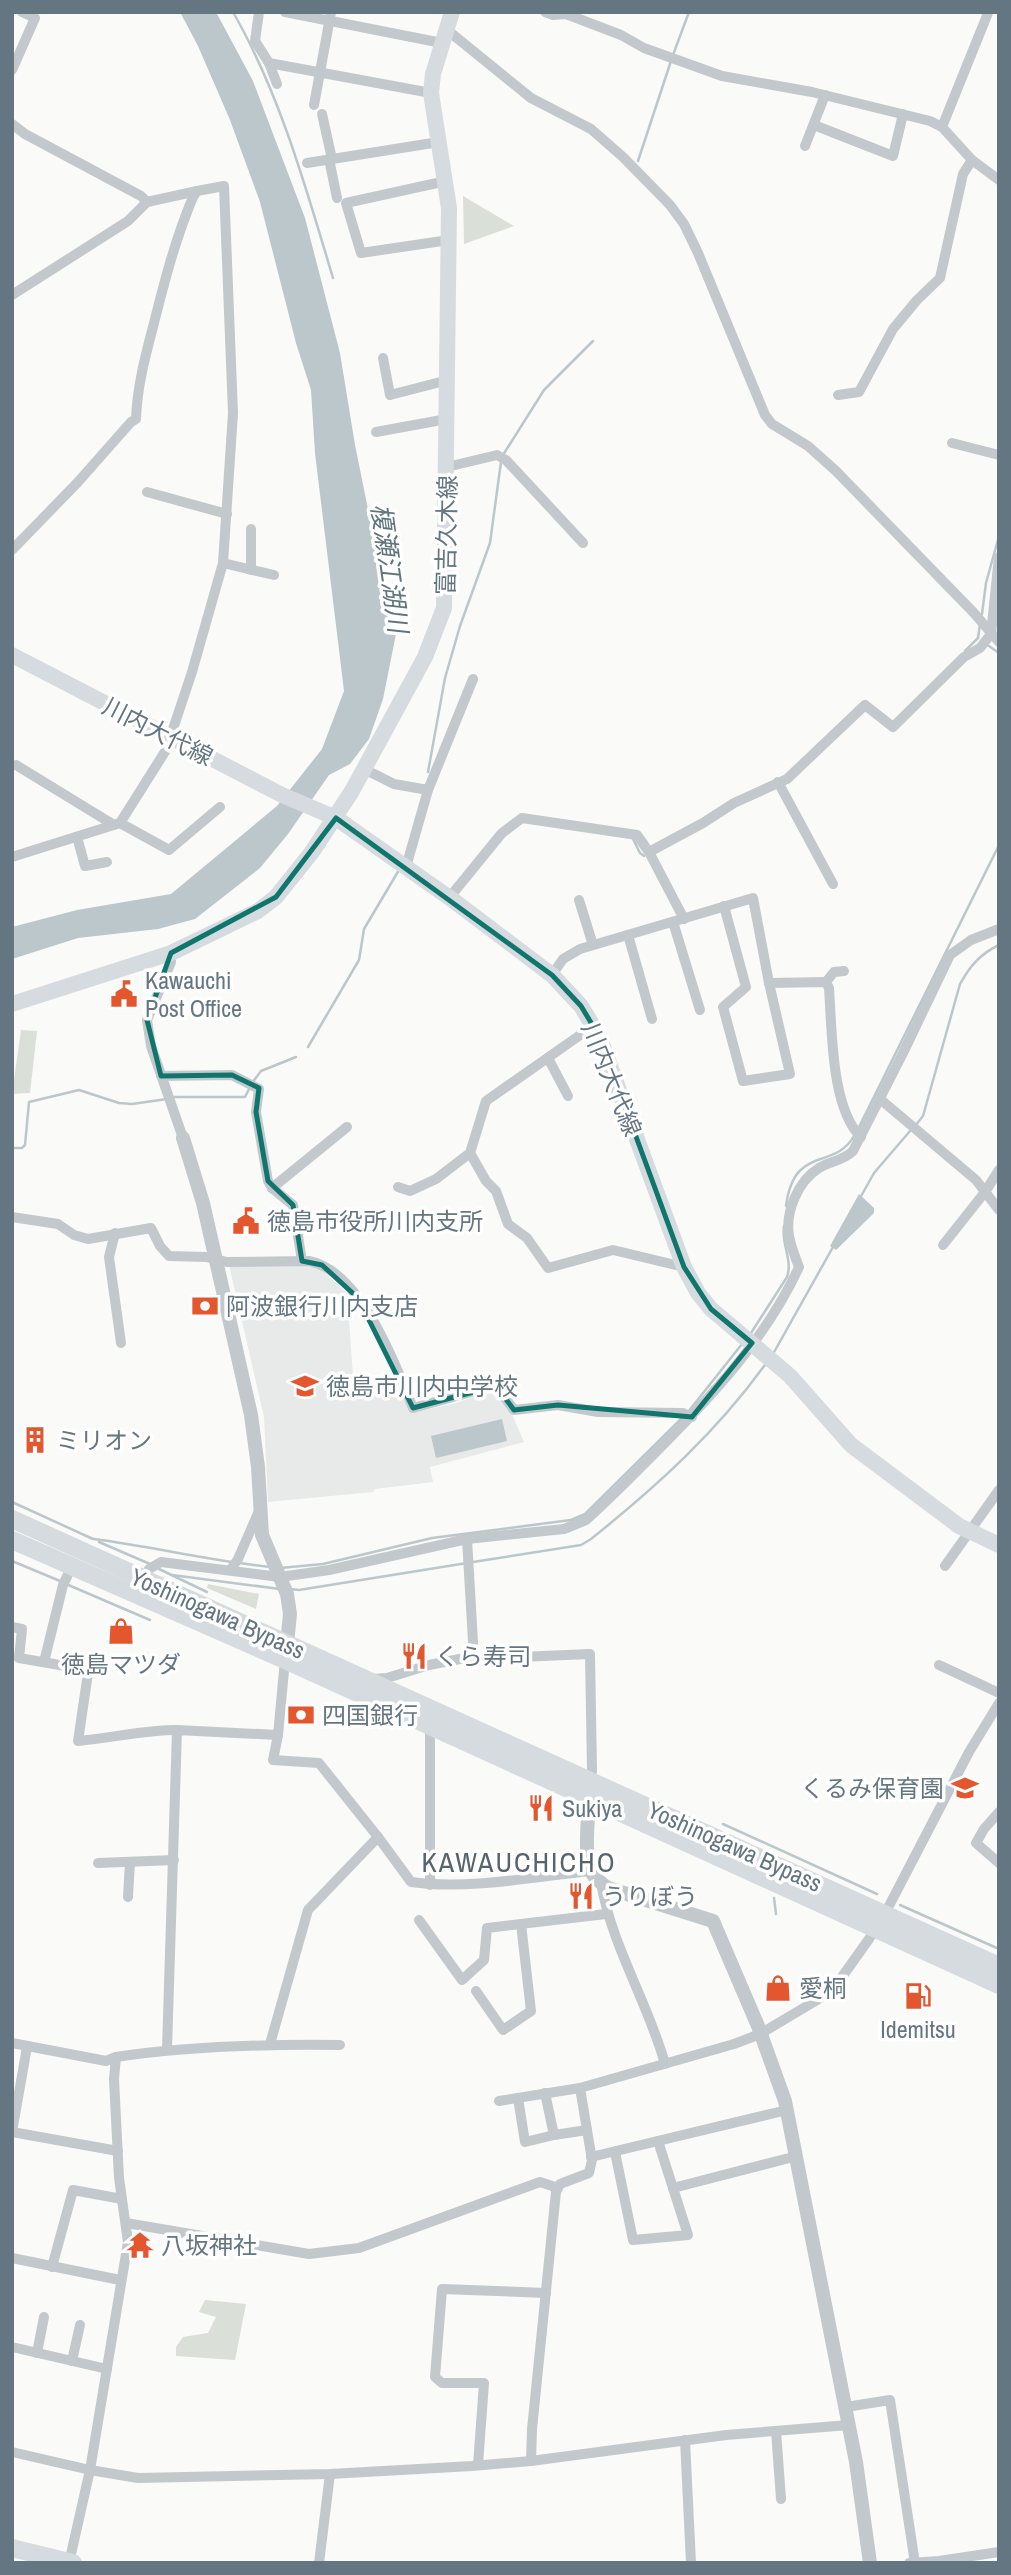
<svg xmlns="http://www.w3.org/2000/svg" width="1011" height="2575" font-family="'Archivo Narrow','Noto Sans JP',sans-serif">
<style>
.built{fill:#e8e9e9}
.green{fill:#dadfd7}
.water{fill:#bbc7cb}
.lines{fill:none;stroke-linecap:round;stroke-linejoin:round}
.stream{stroke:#bbc7cb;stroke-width:2.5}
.minor{stroke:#c3c8cc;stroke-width:10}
.tertiary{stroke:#c3c8cc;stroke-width:14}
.secondary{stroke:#d6dbdf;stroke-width:16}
.primary{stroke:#d6dbdf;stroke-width:18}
.trunk{stroke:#d6dbdf;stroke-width:18}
.marked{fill:none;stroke:#0f766e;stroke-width:5;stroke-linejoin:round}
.labels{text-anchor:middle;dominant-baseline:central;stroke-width:7;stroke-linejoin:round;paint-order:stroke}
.street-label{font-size:24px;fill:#657683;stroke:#fff}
.poi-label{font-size:24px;fill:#657683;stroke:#fff;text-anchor:start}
.water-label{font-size:26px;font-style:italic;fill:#60757c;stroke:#fff}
.quarter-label{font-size:28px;letter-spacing:2px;fill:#57646e;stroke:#fff}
</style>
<rect width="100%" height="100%" fill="#fafaf8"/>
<polygon class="built" points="310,1264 320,1268 347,1293 354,1389 398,1382 411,1413 456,1403 490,1391 496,1393 511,1412 524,1442 430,1467 433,1482 375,1489 373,1492 268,1502 264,1417 229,1265"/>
<g class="green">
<polygon points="463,196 514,226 464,244"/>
<polygon points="21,1030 37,1031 30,1093 12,1094"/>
<polygon points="208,1584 259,1594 256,1609 207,1588"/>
<polygon points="205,2300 246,2304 235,2360 176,2356 176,2347 183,2337 208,2333 216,2317 199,2312"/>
</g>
<g class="water">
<polygon points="180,12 216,12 253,81 305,218 340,353 355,445 381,573 398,624 383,699 369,739 350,764 329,775 288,834 260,868 195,919 158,929 78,938 12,959 12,927 77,910 171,894 277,806 322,749 344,691 315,453 311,390 296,343 260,202 230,120 198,46"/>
<polygon points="859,1194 874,1208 874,1213 836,1250 830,1246"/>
<polygon points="502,1419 507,1441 436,1458 431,1436"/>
</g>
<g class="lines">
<g class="stream">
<path d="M233 12C280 94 306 188 333 278"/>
<polyline points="673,55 689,12"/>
<polyline points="638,161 671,61"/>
<polyline points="503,455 544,390 593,341"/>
<polyline points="982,614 986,583 999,536"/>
<polyline points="978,638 980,624"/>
<polyline points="986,644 999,653"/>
<polyline points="965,651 978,638"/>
<polyline points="428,772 445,678 460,626 490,543 501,462"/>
<polyline points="633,839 640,853 644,856"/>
<polyline points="308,1047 359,960 364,929 399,870"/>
<polyline points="252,1083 261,1071 296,1057"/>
<polyline points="174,1097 245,1097 249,1089"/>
<path d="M915 1126 923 1116 960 984C970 966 980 954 999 945"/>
<polyline points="859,1127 999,845"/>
<polyline points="12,1148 22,1148 25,1145 29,1102 79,1090 119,1103 132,1104 167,1099"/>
<polyline points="860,1198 874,1173 910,1131"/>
<path d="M786 1206C794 1144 834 1171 854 1136"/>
<path d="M751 1333 787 1277C793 1260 781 1244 784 1226"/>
<polyline points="773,1354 833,1247"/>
<polyline points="688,1412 742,1344"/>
<polyline points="12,1502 93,1539"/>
<path d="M94 1539C140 1545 186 1555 232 1562"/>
<polyline points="99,1542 150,1564"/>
<polyline points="12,1561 60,1581"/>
<path d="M473 1562 581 1545 591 1539C656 1487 718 1431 767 1362"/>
<polyline points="239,1563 270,1567"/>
<polyline points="280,1568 323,1564 432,1538 571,1520 585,1514 683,1417"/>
<polyline points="159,1569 207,1592"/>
<polyline points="172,1575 280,1589"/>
<polyline points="66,1584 150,1620"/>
<polyline points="290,1589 299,1590 467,1563"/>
<polyline points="723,1824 877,1894"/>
<polyline points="774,1898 776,1914"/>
<polyline points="900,1905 999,1949"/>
</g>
<g class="minor">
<polyline points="259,12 255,41 269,63 431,93"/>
<polyline points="285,12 442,43"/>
<polyline points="545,12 553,15 566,14 621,35 644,48 722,76 812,92 930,121 942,127 972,160 999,180"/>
<polyline points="446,29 531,98 591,129 623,157 670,205 684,224 698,253 765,415 772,424 808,446 836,471 974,613 999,642"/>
<polyline points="269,63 277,84"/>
<polyline points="12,70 35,18 22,12"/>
<polyline points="314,105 331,12"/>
<polyline points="322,114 332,159"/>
<polyline points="12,124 25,134 141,196 147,202"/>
<polyline points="814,125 893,156 903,114"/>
<polyline points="942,127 988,13 986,12"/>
<polyline points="805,146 825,95"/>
<polyline points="329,159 337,198"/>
<polyline points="307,163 439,142"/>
<polyline points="446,181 346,203 361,253 449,240"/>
<path d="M12 295 128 221 147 202 197 191 193 197C175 240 164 283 153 327 145 357 137 388 136 419L131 422 78 482 12 550"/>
<polyline points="383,358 390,395 448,380"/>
<polyline points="838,395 859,392 893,329 917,300 940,278 963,174 972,160"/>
<polyline points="376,432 447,419"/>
<polyline points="952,443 999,455"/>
<polyline points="447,467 497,455 506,460 583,543"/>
<polyline points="147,492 227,514"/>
<polyline points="251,529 251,570"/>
<polyline points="223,563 274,575"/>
<polyline points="170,738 192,672 223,563 233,413 224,186 197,191"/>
<polyline points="16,765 114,825"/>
<polyline points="364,769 394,784 428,790"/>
<polyline points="778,782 833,884"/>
<polyline points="120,823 169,850 220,807"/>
<polyline points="77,837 85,866 107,862"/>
<polyline points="649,852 703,823 734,803 787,779 865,705 893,727 964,657 980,648 991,634 999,557"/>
<polyline points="12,857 120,823 173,739"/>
<polyline points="406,867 428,790 473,679"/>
<polyline points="449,898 502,833 522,818 637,835 649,852 684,919"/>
<polyline points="579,900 593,945"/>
<polyline points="724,906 746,987 723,1007 743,1081 790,1074 769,983"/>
<polyline points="673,922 700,1010"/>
<polyline points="628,935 652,1019"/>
<polyline points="171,953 171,962 147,1020 151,1046 183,1138"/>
<path d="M552 975 563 959 580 949 753 898 769 983 826 982 829 988C832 1029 831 1109 861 1137"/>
<polyline points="826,982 834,972 844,971"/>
<polyline points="548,1058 568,1096"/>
<polyline points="161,1076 232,1075 259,1089 256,1112 268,1181 272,1188 293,1205 302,1261"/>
<polyline points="880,1099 976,1180 999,1210"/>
<polyline points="470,1153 486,1181 496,1191 508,1224 527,1238 548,1268 613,1250 684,1267"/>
<polyline points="398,1187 410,1191 436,1179 470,1153 486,1101 593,1026"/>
<polyline points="272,1188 347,1127"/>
<path d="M12 1217 58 1224 74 1235 88 1239 151 1228 160 1246 169 1256 206 1257 227 1262 309 1261C360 1270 396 1365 413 1408L493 1386 498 1388 514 1410 558 1405 598 1412 683 1413 692 1417"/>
<polyline points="115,1233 109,1257 121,1343"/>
<polyline points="943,1245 985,1192 999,1170"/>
<polyline points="467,1539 474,1659"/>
<polyline points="945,1566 999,1490"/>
<polyline points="231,1569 238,1559 259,1511"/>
<path d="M142 1579 149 1569 161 1562 280 1577 329 1570 467 1539 564 1529 586 1520C610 1499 632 1476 655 1453 710 1398 766 1339 799 1267 795 1257 791 1246 789 1236 785 1212 798 1181 819 1168 830 1161 843 1161 853 1151L903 1053 950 955 971 940 999 929"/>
<path d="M12 1627 22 1629 19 1658 83 1669 88 1673 78 1741C112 1738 144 1730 177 1730"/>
<polyline points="44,1662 63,1585 72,1566"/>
<polyline points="939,1665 999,1693"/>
<polyline points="372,1679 387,1678 429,1665 470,1657 474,1659 590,1654 592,1771 590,1781"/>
<polyline points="430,1728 430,1885"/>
<polyline points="278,1735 273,1760 319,1763 378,1837"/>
<polyline points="999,1812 984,1829 976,1843 999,1863"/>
<polyline points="98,1863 174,1860"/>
<path d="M601 1883C612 1947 648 2002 665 2064"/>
<polyline points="128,1897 130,1862"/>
<polyline points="419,1920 462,1980 484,1960 487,1928 606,1914"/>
<polyline points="476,1991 503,2030 531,2011 521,1924"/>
<polyline points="12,2043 106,2061 116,2057"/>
<path d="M270 2044 308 1910 378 1837 411 1882C467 1890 533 1877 590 1871"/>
<path d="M340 2045C265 2044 190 2046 116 2057L114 2079 119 2178 128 2242 90 2470 138 2478 330 2474 472 2466 531 2461 726 2435 849 2425"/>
<polyline points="27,2047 12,2132 118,2151"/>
<polyline points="167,2049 177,1730 278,1735 285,1660"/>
<polyline points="518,2098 525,2142 554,2135 545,2093"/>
<polyline points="499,2101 580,2088"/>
<polyline points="554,2135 587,2130"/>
<polyline points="658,2141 673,2188 797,2156"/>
<polyline points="615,2152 633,2240 688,2235 673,2188"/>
<polyline points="591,2157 787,2110"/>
<polyline points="126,2223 309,2254 359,2248 540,2182 558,2188"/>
<polyline points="12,2258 120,2280"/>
<polyline points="52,2267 73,2190 122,2199"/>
<polyline points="12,2347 107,2369"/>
<polyline points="37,2353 44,2317"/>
<polyline points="72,2361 80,2325"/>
<polyline points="846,2407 890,2400 915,2563"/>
<polyline points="776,2431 781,2499"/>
<polyline points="685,2440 691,2563"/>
<polyline points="12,2452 90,2470 69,2563"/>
<polyline points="531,2461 532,2429 556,2192 560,2184 589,2173 592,2160 580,2088 734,2044 760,2034 817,2000 837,1984 869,1939 890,1904 969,1752 999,1703"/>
<polyline points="478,2465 484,2383 442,2383 435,2377 442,2289 546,2293"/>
<polyline points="319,2563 330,2474"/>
<polyline points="909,2563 939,2561 999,2552"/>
</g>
<g class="tertiary">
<polyline points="183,1138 203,1203 251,1415 258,1467 262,1535 287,1594 290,1614 286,1654"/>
<path d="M591 1800C587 1816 584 1859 592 1873 596 1880 602 1884 608 1888L713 1921 758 2026 785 2101 856 2462 870 2563"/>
</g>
<g class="secondary">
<polyline points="12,655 282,795 336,818 454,901 552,975 581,1006 599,1036 684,1267 698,1293 711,1309 790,1376 851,1445 959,1526 999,1545"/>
<polyline points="12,1004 171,953 258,911 276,897 312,852 352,791 425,657 444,608 449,208 431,93 433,74 452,12"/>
</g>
<polyline class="primary" points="12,2548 73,2563"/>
<g class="trunk">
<polyline points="12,1519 999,1966"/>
<polyline points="12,1540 285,1660 999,1985"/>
</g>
</g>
<path class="marked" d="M336 818 552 975 581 1006 599 1036 684 1267 711 1309 752 1343 692 1417 558 1405 514 1410 496 1386 413 1408 358 1298 322 1265 302 1261 293 1205 268 1181 256 1112 259 1088 232 1075 161 1076 147 1020 171 953 276 897Z"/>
<defs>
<symbol id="civic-bare" viewBox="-9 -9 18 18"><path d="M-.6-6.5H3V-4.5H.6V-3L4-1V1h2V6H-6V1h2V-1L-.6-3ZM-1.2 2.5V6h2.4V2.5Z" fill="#e4572e" stroke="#fff" stroke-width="2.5" paint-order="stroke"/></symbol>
<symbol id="bank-bare" viewBox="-9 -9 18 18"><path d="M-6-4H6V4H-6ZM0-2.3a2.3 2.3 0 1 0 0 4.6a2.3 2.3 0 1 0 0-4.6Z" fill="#e4572e" stroke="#fff" stroke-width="2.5" paint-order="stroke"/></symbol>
<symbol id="school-bare" viewBox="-9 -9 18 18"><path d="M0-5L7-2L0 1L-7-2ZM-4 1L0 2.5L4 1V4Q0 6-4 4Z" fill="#e4572e" stroke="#fff" stroke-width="2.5" paint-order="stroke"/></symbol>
<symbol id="building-bare" viewBox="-9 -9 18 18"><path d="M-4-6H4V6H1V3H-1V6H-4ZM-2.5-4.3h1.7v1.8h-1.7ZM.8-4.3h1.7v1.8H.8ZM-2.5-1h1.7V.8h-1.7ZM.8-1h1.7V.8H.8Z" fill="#e4572e" stroke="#fff" stroke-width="2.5" paint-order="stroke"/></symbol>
<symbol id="shop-bare" viewBox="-9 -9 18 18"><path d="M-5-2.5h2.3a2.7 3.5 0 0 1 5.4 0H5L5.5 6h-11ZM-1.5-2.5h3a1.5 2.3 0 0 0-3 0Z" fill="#e4572e" stroke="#fff" stroke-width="2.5" paint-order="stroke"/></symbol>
<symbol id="restaurant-bare" viewBox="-9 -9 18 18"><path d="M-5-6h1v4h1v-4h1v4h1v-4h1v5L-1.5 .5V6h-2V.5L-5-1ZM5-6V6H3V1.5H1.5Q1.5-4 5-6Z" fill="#e4572e" stroke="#fff" stroke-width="2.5" paint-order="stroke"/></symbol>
<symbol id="fuel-bare" viewBox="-9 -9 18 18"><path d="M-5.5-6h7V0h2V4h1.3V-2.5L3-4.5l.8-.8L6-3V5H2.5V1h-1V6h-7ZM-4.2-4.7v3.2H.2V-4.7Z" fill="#e4572e" stroke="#fff" stroke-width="2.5" paint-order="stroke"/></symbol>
<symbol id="temple-bare" viewBox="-9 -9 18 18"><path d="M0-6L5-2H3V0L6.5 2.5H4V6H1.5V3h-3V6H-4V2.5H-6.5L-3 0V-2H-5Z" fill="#e4572e" stroke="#fff" stroke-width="2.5" paint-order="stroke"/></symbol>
</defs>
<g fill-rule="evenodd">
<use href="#civic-bare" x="105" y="975" width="38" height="38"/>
<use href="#civic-bare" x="227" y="1202" width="38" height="38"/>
<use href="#bank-bare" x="186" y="1287" width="38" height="38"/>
<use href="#school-bare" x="286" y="1367" width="38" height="38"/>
<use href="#building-bare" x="16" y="1421" width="38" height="38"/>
<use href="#shop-bare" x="102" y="1612" width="38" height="38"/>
<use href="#restaurant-bare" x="395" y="1637" width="38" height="38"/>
<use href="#bank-bare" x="282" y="1696" width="38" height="38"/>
<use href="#school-bare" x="946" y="1769" width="38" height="38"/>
<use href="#restaurant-bare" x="522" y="1789" width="38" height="38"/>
<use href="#restaurant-bare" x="562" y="1877" width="38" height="38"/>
<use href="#shop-bare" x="759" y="1969" width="38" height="38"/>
<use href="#fuel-bare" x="899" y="1977" width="38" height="38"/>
<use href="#temple-bare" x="121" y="2226" width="38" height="38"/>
</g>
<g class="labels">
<g class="street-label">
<text transform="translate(446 535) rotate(-89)">富吉久木線</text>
<text transform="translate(158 731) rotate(27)">川内大代線</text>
<text transform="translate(612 1079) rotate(68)">川内大代線</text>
<text transform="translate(218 1613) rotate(24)">Yoshinogawa Bypass</text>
<text transform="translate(735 1846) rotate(24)">Yoshinogawa Bypass</text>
</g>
<g class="poi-label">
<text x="145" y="980">Kawauchi<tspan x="145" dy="28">Post Office</tspan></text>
<text x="267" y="1221">徳島市役所川内支所</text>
<text x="226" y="1306">阿波銀行川内支店</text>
<text x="326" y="1386">徳島市川内中学校</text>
<text x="56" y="1440">ミリオン</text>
<text x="435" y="1656">くら寿司</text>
<text x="121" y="1664" text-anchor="middle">徳島マツダ</text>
<text x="322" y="1715">四国銀行</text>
<text x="944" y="1788" text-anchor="end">くるみ保育園</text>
<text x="562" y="1808">Sukiya</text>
<text x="602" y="1896">うりぼう</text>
<text x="799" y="1988">愛桐</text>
<text x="918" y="2029" text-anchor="middle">Idemitsu</text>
<text x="161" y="2245">八坂神社</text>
</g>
<g class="water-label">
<text transform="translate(390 568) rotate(82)">榎瀬江湖川</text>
</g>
<g class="quarter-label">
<text x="519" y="1862">KAWAUCHICHO</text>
</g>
</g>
<rect width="1011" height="2575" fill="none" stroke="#657683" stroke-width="28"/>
</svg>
